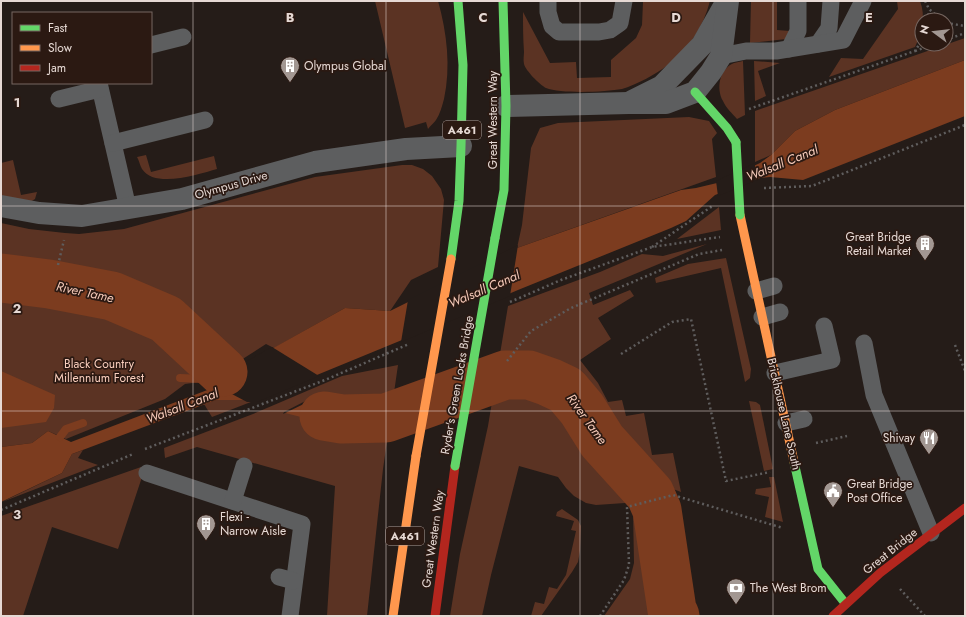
<svg xmlns="http://www.w3.org/2000/svg" width="966" height="617" font-family="Jost,sans-serif">
<style>
.green{fill:#5b3323}
.water{fill:#7c3c1f}
.pier{fill:#251c18}
.lines{fill:none;stroke-linecap:round;stroke-linejoin:round}
.stream{stroke:#7c3c1f;stroke-width:8}
.river{stroke:#7c3c1f;stroke-width:49}
.path{stroke:#5f5d5d;stroke-width:2.5;stroke-dasharray:2 3;stroke-linecap:butt}
.lane{stroke:#5d5e5f;stroke-width:17}
.street{stroke:#5d5e5f;stroke-width:22}
.fast{stroke:#63d668;stroke-width:9}
.slow{stroke:#ff974d;stroke-width:9}
.jam{stroke:#b3261e;stroke-width:9}
.fast-bridge{stroke:#63d668;stroke-width:9}
.slow-bridge{stroke:#ff974d;stroke-width:9}
.grid{fill:none;stroke:#e6d9d4;stroke-width:1;stroke-opacity:0.55}
.labels{text-anchor:middle;dominant-baseline:central;stroke-width:3.5;stroke-linejoin:round;paint-order:stroke}
.shield{fill:#2b1912;stroke:#ae9f9a;stroke-width:1}
.shield-label{font-size:11px;font-weight:bold;fill:#e6d9d4}
.poi-label{font-size:12px;fill:#e6d9d4;stroke:#2b1912;text-anchor:start}
.street-label{font-size:12px;fill:#e6d9d4;stroke:#2b1912}
.park-label{font-size:12px;fill:#facfbe;stroke:#2b1912}
.water-label{font-size:13px;font-style:italic;fill:#f4c9b8;stroke:#2b1912}
.grid-label{font-size:13px;text-anchor:middle;font-weight:bold;fill:#e6d9d4;stroke:#2b1912;stroke-width:3.5;stroke-linejoin:round;paint-order:stroke}
</style>
<rect width="100%" height="100%" fill="#251c18"/>
<g class="green">
<path d="M375 1H438C447 33 451 67 444 99 442 106 440 114 436 120 434 123 430 126 428 129L426 122 405 128Z"/>
<path d="M654 1H710C703 28 689 48 668 65 656 74 636 85 622 89 606 92 561 94 546 88 539 84 526 71 524 64 523 60 524 55 524 52 523 38 523 25 523 12L550 63 576 62 577 78 611 77V60L636 38 642 25 643 2Z"/>
<polygon points="751,1 779,1 777,2 777,30 790,31 786,39 750,43"/>
<path d="M897 1H920C926 16 922 33 915 47L829 77 841 58 863 59 898 9Z"/>
<polygon points="965,38 965,60 835,110 795,131 771,155 755,162 755,111"/>
<path d="M743 61 745 115 737 119C732 113 726 108 723 101 716 89 719 69 734 63 737 62 740 62 743 61Z"/>
<polygon points="754,61 780,63 758,71 766,96 755,101"/>
<polygon points="689,117 709,121 717,133 712,139 716,177 517,248 522,225 531,148 540,128 558,123"/>
<path d="M146 155 151 172 214 156 217 169C199 174 155 189 142 169 140 166 139 160 137 157Z"/>
<polygon points="13,160 21,195 37,192 35,199 30,202 1,198 1,163"/>
<polygon points="402,165 412,165 423,169 432,176 441,189 444,200 438,267 411,280 390,311 345,308 274,348 266,344 208,381 185,384 165,399 66,439 48,431 32,443 1,447 1,223 29,229 65,233 79,234 124,229 315,177"/>
<polygon points="719,207 721,230 677,239"/>
<polygon points="707,244 589,293 593,305 630,290 634,296 598,318 611,339 580,360 598,383 608,402 622,400 626,416 644,413 652,455 673,453 681,492 673,489 625,503 596,505 586,503 574,496 566,488 558,477 519,466 491,575 482,616 450,616 460,554 488,426 508,306 600,272 642,254 663,256"/>
<polygon points="726,258 751,369 750,378 745,382 721,268 656,283 655,278 688,264"/>
<polygon points="398,365 383,469 367,616 327,616 335,486 197,447 165,458 164,448 253,414 342,376"/>
<polygon points="216,400 256,400 212,417 204,404"/>
<polygon points="749,401 756,402 760,405 773,469 764,471"/>
<polygon points="83,450 78,458 98,465 2,502 62,473 72,454"/>
<polygon points="141,467 141,480 118,549 52,527 23,616 1,616 1,516"/>
<polygon points="769,477 774,477 783,522 765,517 769,497 755,494 756,489 771,487"/>
<polygon points="672,501 678,503 670,529 680,592 694,616 604,616 630,579 634,563 633,511"/>
<polygon points="562,509 578,520 581,526 580,551 578,562 572,572 541,616 531,616 535,602 544,604 549,587 557,589 566,575 576,531 571,530 574,521 556,516 557,512"/>
</g>
<g class="water">
<polygon points="965,60 965,116 803,180 770,177 760,178 715,195 686,221 671,228 518,290 402,340 256,400 216,400 72,454 62,473 1,502 1,447 32,443 48,431 71,442 210,389 216,380 345,308 390,311 517,248 681,190 696,188 717,183 760,163 771,155 795,131 835,110"/>
<polygon points="1,371 55,395 54,408 46,422 1,428"/>
<polygon points="320,396 344,414 392,410 390,420 341,424 317,421 285,413"/>
</g>
<g class="pier">
<polygon points="755,163 755,181 718,196 716,181"/>
<polygon points="518,245 510,296 401,342 408,300"/>
<polygon points="272,347 319,376 257,402 247,402 211,383 215,379"/>
<polygon points="319,394 322,395 283,414 284,412"/>
</g>
<g class="lines">
<g class="stream">
<polyline points="180,378 203,379 212,386"/>
<polyline points="60,437 66,429 83,423"/>
</g>
<g class="river">
<polyline points="1,278 49,284 112,296 166,319 223,372"/>
<polyline points="324,416 342,419 386,418 505,375 529,375 549,382 566,390 582,409 602,441 650,494 657,510 672,610 675,616"/>
</g>
<g class="path">
<polyline points="925,1 929,9 942,20"/>
<polyline points="928,20 929,10"/>
<polyline points="946,23 965,26"/>
<polyline points="946,40 965,33"/>
<polyline points="915,51 935,44"/>
<polyline points="749,109 915,51 922,40"/>
<polyline points="764,188 812,186 965,125"/>
<polyline points="652,247 714,205"/>
<polyline points="58,265 64,240"/>
<polyline points="510,302 561,280 652,247 720,237"/>
<polyline points="955,345 965,371"/>
<polyline points="621,354 672,322 691,319 726,481 770,472"/>
<polyline points="507,361 531,331 571,308 699,254 722,250"/>
<polyline points="816,443 847,436"/>
<polyline points="145,449 325,380 409,344"/>
<polyline points="1,510 133,454"/>
<polyline points="792,589 798,584"/>
<polyline points="900,589 925,616"/>
<polyline points="600,616 624,580 629,565 627,507 673,495 783,528"/>
</g>
<g class="lane">
<polyline points="548,1 548,12 552,26 559,32 599,32 610,30 620,23 624,1"/>
<polyline points="818,44 829,28 831,1"/>
<polyline points="151,45 183,37"/>
<polyline points="789,49 798,31 798,1"/>
<polyline points="721,56 746,51 776,51 843,40 863,1"/>
<polyline points="99,83 128,208"/>
<polyline points="59,99 100,89"/>
<polyline points="113,143 205,120"/>
<polyline points="756,291 774,286"/>
<polyline points="762,317 780,312"/>
<polyline points="864,343 874,395 931,533"/>
<polyline points="775,373 832,360 824,326"/>
<polyline points="786,423 804,419"/>
<polyline points="147,473 302,524 290,616"/>
<polyline points="233,501 244,466"/>
<polyline points="279,577 294,581"/>
</g>
<g class="street">
<polyline points="632,101 662,86 702,45 723,8"/>
<polyline points="506,106 629,103 666,103 695,92 711,72 721,56 728,1"/>
<polyline points="1,206 39,213 82,216 182,199 315,162 406,149 461,146"/>
</g>
<g class="fast">
<polyline points="695,92 727,128 736,142"/>
<polyline points="495,238 504,190 506,106 503,1"/>
<polyline points="451,259 459,201 461,146 463,65 458,1"/>
<polyline points="794,462 818,569 845,603"/>
</g>
<g class="slow">
<polyline points="740,215 794,462"/>
<polyline points="393,616 416,456"/>
</g>
<g class="jam">
<polyline points="435,616 455,466"/>
<polyline points="833,616 880,573 965,508"/>
</g>
<g class="fast-bridge">
<polyline points="736,142 740,215"/>
<polyline points="455,466 495,238"/>
</g>
<polyline class="slow-bridge" points="416,456 451,259"/>
</g>
<path class="grid" d="M193 1V616M386 1V616M580 1V616M773 1V616M1 206H965M1 411H965"/>
<defs>
<symbol id="building-pin" viewBox="-11 -11 22 30"><path d="M0 17L-7.5 6A9.5 9.5 0 1 1 7.5 6Z" fill="#a29792" stroke="#2b1912"/><path d="M-4-6H4V6H1V3H-1V6H-4ZM-2.5-4.3h1.7v1.8h-1.7ZM.8-4.3h1.7v1.8H.8ZM-2.5-1h1.7V.8h-1.7ZM.8-1h1.7V.8H.8Z" fill="#fff"/></symbol>
<symbol id="restaurant-pin" viewBox="-11 -11 22 30"><path d="M0 17L-7.5 6A9.5 9.5 0 1 1 7.5 6Z" fill="#a29792" stroke="#2b1912"/><path d="M-5-6h1v4h1v-4h1v4h1v-4h1v5L-1.5 .5V6h-2V.5L-5-1ZM5-6V6H3V1.5H1.5Q1.5-4 5-6Z" fill="#fff"/></symbol>
<symbol id="civic-pin" viewBox="-11 -11 22 30"><path d="M0 17L-7.5 6A9.5 9.5 0 1 1 7.5 6Z" fill="#a29792" stroke="#2b1912"/><path d="M-.6-6.5H3V-4.5H.6V-3L4-1V1h2V6H-6V1h2V-1L-.6-3ZM-1.2 2.5V6h2.4V2.5Z" fill="#fff"/></symbol>
<symbol id="bank-pin" viewBox="-11 -11 22 30"><path d="M0 17L-7.5 6A9.5 9.5 0 1 1 7.5 6Z" fill="#a29792" stroke="#2b1912"/><path d="M-6-4H6V4H-6ZM0-2.3a2.3 2.3 0 1 0 0 4.6a2.3 2.3 0 1 0 0-4.6Z" fill="#fff"/></symbol>
</defs>
<g fill-rule="evenodd">
<use href="#building-pin" x="279" y="55" width="22" height="30"/>
<use href="#building-pin" x="914" y="233" width="22" height="30"/>
<use href="#restaurant-pin" x="918" y="427" width="22" height="30"/>
<use href="#civic-pin" x="822" y="480" width="22" height="30"/>
<use href="#building-pin" x="195" y="513" width="22" height="30"/>
<use href="#bank-pin" x="725" y="577" width="22" height="30"/>
</g>
<g class="labels">
<g class="shield">
<rect x="443" y="121" width="38" height="18" rx="3"/>
<rect x="386" y="527" width="38" height="18" rx="3"/>
</g>
<g class="shield-label">
<text x="462" y="130">A461</text>
<text x="405" y="536">A461</text>
</g>
<g class="poi-label">
<text x="304" y="66">Olympus Global</text>
<text x="911" y="237" text-anchor="end">Great Bridge<tspan x="911" dy="14">Retail Market</tspan></text>
<text x="915" y="438" text-anchor="end">Shivay</text>
<text x="847" y="484">Great Bridge<tspan x="847" dy="14">Post Office</tspan></text>
<text x="220" y="517">Flexi -<tspan x="220" dy="14">Narrow Aisle</tspan></text>
<text x="750" y="588">The West Brom</text>
</g>
<g class="street-label">
<text transform="translate(493 120) rotate(-90)">Great Western Way</text>
<text transform="translate(231 185) rotate(-16)">Olympus Drive</text>
<text transform="translate(457 385) rotate(-80)">Ryder's Green Locks Bridge</text>
<text transform="translate(784 414) rotate(77)">Brickhouse Lane South</text>
<text transform="translate(433 539) rotate(-82)">Great Western Way</text>
<text transform="translate(890 551) rotate(-39)">Great Bridge</text>
</g>
<g class="park-label">
<text x="99" y="364">Black Country<tspan x="99" dy="14">Millennium Forest</tspan></text>
</g>
<g class="water-label">
<text transform="translate(782 163) rotate(-22)">Walsall Canal</text>
<text transform="translate(484 289) rotate(-23)">Walsall Canal</text>
<text transform="translate(85 292) rotate(12)">River Tame</text>
<text transform="translate(182 406) rotate(-21)">Walsall Canal</text>
<text transform="translate(587 419) rotate(54)">River Tame</text>
</g>
</g>
<g class="grid-label">
<text x="290" y="22">B</text>
<text x="483" y="22">C</text>
<text x="676" y="22">D</text>
<text x="869" y="22">E</text>
<text x="17" y="107">1</text>
<text x="17" y="313">2</text>
<text x="17" y="519">3</text>
</g>
<rect width="966" height="617" fill="none" stroke="#e6d9d4" stroke-width="4"/>
<rect x="12" y="12" width="140" height="72" fill="#2b1912" stroke="#766660"/>
<rect x="20" y="25" width="20" height="6" fill="#63d668" stroke="#766660"/>
<text x="48" y="32" font-size="12" fill="#e6d9d4">Fast</text>
<rect x="20" y="45" width="20" height="6" fill="#ff974d" stroke="#766660"/>
<text x="48" y="52" font-size="12" fill="#e6d9d4">Slow</text>
<rect x="20" y="65" width="20" height="6" fill="#b3261e" stroke="#766660"/>
<text x="48" y="72" font-size="12" fill="#e6d9d4">Jam</text>
<g transform="translate(934 32) rotate(285)"><circle r="19" fill="#2b1912" stroke="#766660"/>
<path d="M0-3L7 15L0 10L-7 15Z" fill="#a29792"/>
<text y="-6" font-size="11" font-weight="bold" text-anchor="middle" fill="#e6d9d4">N</text>
</g>
</svg>
